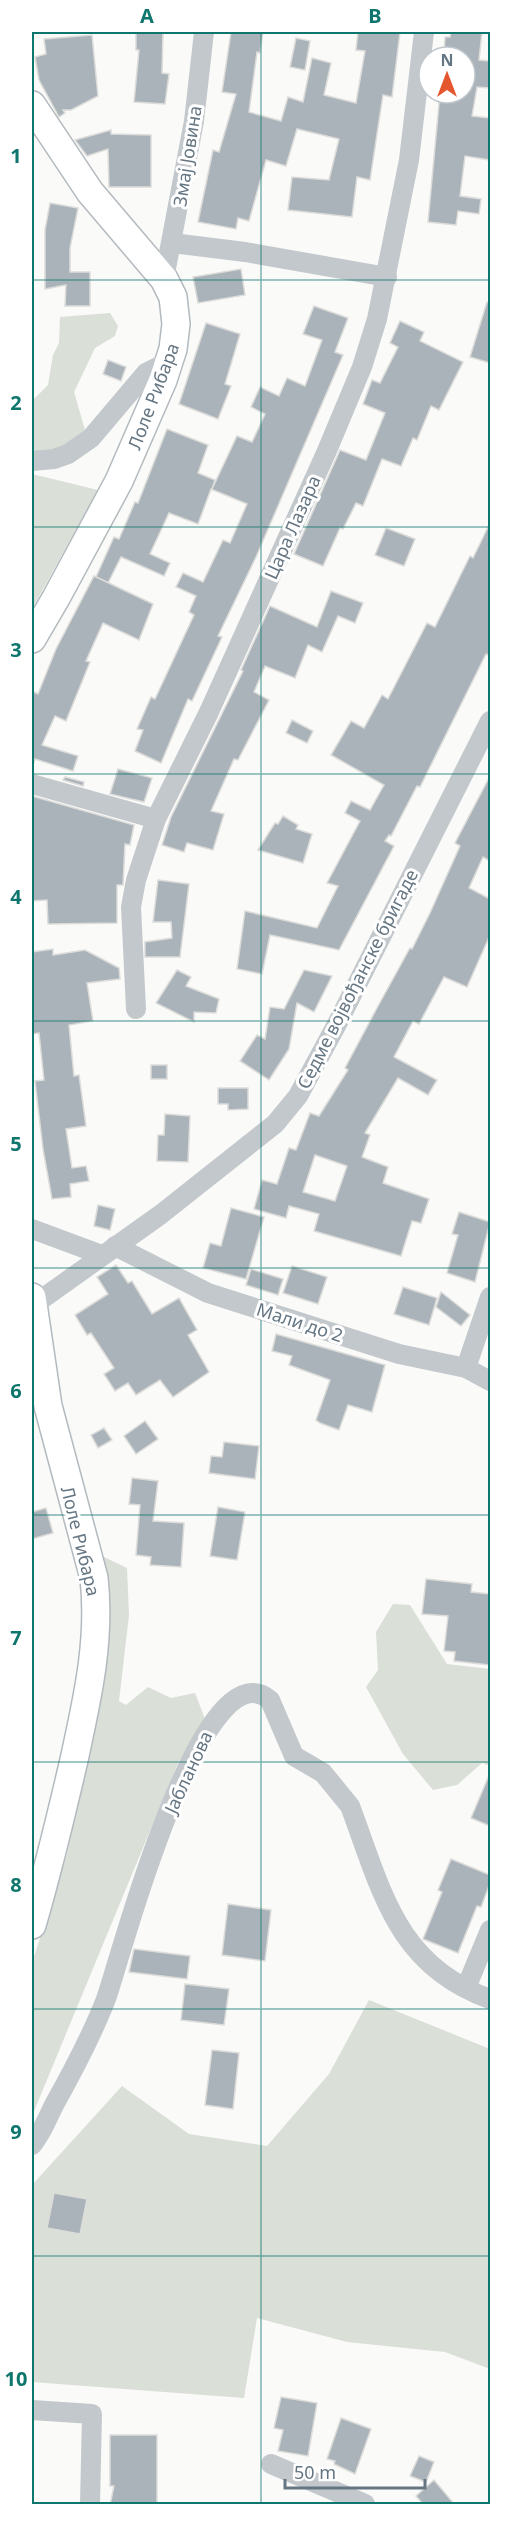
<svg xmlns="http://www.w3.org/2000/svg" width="522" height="2536" font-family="'Noto Sans',sans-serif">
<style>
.green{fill:#dadfd7}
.building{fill:#aab3b9;stroke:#dcdcda;stroke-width:1.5;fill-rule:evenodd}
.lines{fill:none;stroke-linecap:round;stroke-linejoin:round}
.secondary-casing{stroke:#b3babf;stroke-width:30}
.street{stroke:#c3c8cc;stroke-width:20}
.secondary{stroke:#fff;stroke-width:27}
.grid{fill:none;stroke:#0f766e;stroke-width:1.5;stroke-opacity:0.55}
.labels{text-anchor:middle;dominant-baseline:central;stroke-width:6;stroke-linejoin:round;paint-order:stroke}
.street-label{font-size:18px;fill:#657683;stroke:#fff}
.neatline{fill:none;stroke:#0f766e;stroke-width:2}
.grid-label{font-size:20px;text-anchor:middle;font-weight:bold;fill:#0f766e}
</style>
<rect width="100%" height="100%" fill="#fafaf8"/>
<g class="green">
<polygon points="110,313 118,326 115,336 95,348 74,392 85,430 56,451 32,452 32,399 35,398 48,385 53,355 59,343 60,317"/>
<polygon points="32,474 98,490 32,609"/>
<polygon points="100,1555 127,1568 129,1615 119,1701 126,1705 148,1687 171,1698 195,1693 205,1719 178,1763 32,2116 32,1963 67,1854 105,1672 110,1604"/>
<polygon points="393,1604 410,1605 447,1664 490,1669 490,1766 482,1763 457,1785 433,1790 403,1754 366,1687 378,1670 376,1632"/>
<polygon points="369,2000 490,2049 490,2369 445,2352 347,2342 257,2318 244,2398 32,2382 32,2185 122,2086 189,2134 267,2146 329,2074"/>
</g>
<g class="building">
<polygon points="136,32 163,32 162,73 169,74 165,104 134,102 139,50 136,50"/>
<polygon points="231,32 263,32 260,53 257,52 249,112 281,121 288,97 303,102 312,58 331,63 324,95 356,103 365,51 356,50 358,32 400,32 392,97 383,95 370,180 357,177 352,217 288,210 292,177 329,180 339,139 297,129 286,166 266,160 249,221 238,218 236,229 198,222 213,150 219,152 236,94 222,92"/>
<polygon points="451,32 482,32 479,60 490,61 490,88 477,87 472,116 490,118 490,160 465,156 460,196 481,199 479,214 458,211 456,225 428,222 440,93 465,93 465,57 444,56 445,37 450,37"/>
<polygon points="92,35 98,96 71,110 63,110 65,113 59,117 39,80 35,57 46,54 44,39"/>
<polygon points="296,38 310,41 305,70 290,67"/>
<polygon points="111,130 111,134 151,135 151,187 109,187 108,149 87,156 75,140"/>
<polygon points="50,203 78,208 70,248 70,272 90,272 90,306 65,306 66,285 45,289 45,230"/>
<polygon points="241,269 245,295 198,303 193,277"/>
<polygon points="487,302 490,303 490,363 470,357"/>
<polygon points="314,306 348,318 335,352 343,355 256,557 218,636 222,637 192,701 188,699 161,763 135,751 143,730 137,729 151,697 155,699 194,615 189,612 196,596 176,587 183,573 203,582 223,540 230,543 247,504 211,489 198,524 169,513 150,554 170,563 164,576 121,557 108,583 96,577 114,537 119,539 135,502 138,503 167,429 208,445 198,473 215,480 212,489 237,436 252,442 265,414 251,407 260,387 279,396 287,378 305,386 322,340 303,334"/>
<polygon points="400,321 424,332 420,341 463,362 439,410 431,406 417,440 413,438 401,466 382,459 363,506 356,503 343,529 340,528 323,566 294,554 340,450 366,460 385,413 363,404 372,380 380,383 398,347 390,343"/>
<polygon points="206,323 240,334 225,384 231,386 218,419 179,404"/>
<polygon points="108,360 126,367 121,381 103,374"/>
<polygon points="490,523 490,656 486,654 420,787 417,786 391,836 389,835 385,841 394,846 339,950 270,935 262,974 237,969 245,911 317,928 338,886 327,883 360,821 345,813 351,801 370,810 384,785 331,755 351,721 364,728 382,695 388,699 427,623 435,627 470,556 473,558"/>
<polygon points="386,528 415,539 404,566 375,555"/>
<polygon points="94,576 153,604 139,640 103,623 86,661 90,662 66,721 55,716 42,745 78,756 73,771 35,759 32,768 32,691 38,694 56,649"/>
<polygon points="331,591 363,603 355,623 338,616 322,652 308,645 295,678 265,666 254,692 269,700 238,760 234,759 211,811 224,814 213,850 187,843 184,852 162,845 171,817 243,671 241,670 270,606 317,627"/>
<polygon points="292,720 313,731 307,743 286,733"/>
<polygon points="118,769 152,778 144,802 110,794"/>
<path d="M490 776V861L483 857 469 888 490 899V935L467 987 444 977 419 1024 413 1021 394 1057 437 1080 428 1095 398 1078 365 1133 370 1135 362 1157 388 1167 383 1183 429 1199 421 1223 412 1221 401 1256 314 1231 319 1214 289 1206 286 1218 254 1209 262 1180 277 1184 289 1148 296 1150 310 1113 319 1116 348 1070 345 1068 377 1008 410 948 412 949 430 913 460 846 455 843ZM315 1155 347 1166 335 1201 303 1192Z"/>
<polygon points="65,777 84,782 83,786 63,780"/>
<polygon points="32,796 134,825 130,845 125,844 123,885 117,885 117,923 48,924 47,900 32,901"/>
<polygon points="283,816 298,825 296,829 312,834 303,863 258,850 275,823 278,824"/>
<polygon points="158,880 189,884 180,957 145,957 145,942 172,938 171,922 153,922"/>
<polygon points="53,949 53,955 85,950 119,968 120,979 87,983 93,1021 69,1025 74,1076 79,1075 86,1126 66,1129 72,1168 86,1166 89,1181 70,1184 71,1197 52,1199 43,1149 35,1081 44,1080 39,1033 32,1034 32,952"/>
<polygon points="177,970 191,977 186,986 219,999 216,1013 194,1012 194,1022 156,1003"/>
<polygon points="304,970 332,976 314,1012 297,1003 289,1049 269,1080 240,1061 257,1035 265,1039 270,1007 284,1009"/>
<rect x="151" y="1065" width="16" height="14"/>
<polygon points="218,1088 248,1088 248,1109 228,1110 228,1104 218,1104"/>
<polygon points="165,1114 190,1116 188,1162 157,1161 158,1135 164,1135"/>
<polygon points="98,1205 115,1209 110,1230 94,1226"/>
<polygon points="231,1208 264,1217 246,1279 203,1268 210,1243 221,1246"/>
<polygon points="459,1212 490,1222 475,1282 447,1273 458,1235 452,1234"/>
<polygon points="116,1265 128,1283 132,1281 152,1314 179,1298 197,1330 188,1335 209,1372 173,1397 160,1380 136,1395 128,1383 115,1391 104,1374 114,1368 91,1333 87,1335 75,1315 108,1294 97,1277"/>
<polygon points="292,1266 327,1277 318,1304 283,1293"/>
<polygon points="251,1269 283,1279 278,1295 246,1285"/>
<polygon points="403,1287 437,1298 429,1325 394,1314"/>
<polygon points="441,1292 470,1315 461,1326 436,1307"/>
<polygon points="276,1334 385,1365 372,1412 348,1405 339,1430 320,1423 316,1420 330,1380 289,1365 292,1356 272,1351"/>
<polygon points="145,1421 158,1439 136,1454 124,1436"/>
<polygon points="104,1428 112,1440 98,1448 91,1435"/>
<polygon points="224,1442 259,1446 255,1479 209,1473 211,1456 222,1457"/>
<polygon points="132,1478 158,1481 153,1521 184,1523 181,1567 150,1565 151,1557 136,1555 140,1505 129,1504"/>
<polygon points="218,1507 245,1512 237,1560 210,1556"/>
<polygon points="46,1508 53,1533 32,1539 32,1512"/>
<polygon points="426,1579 472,1584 471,1592 490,1594 490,1665 454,1661 455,1652 444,1651 448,1616 422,1614"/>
<polygon points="490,1773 490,1826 471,1818"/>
<polygon points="451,1859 490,1875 490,1883 481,1907 477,1906 458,1953 423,1939 442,1892 438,1890"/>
<polygon points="228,1904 271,1910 265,1961 222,1955"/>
<polygon points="134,1949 190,1956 187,1979 129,1972"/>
<polygon points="185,1984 229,1989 224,2025 181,2020"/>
<polygon points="212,2050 239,2053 233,2109 205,2105"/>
<polygon points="54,2193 87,2199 80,2234 47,2228"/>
<polygon points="281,2397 317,2403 308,2456 278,2451 283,2430 274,2428"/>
<polygon points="341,2418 371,2429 355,2474 334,2464 335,2461 327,2459"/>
<polygon points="110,2435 157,2435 157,2505 110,2505 114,2486 110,2486"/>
<polygon points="419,2456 434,2462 426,2482 410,2476"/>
<polygon points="434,2480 455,2505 424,2505 416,2496"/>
</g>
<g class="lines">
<defs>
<g id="secondary">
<polyline points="32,105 90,192 164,279 173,297 176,324 173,349 163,380 119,481 56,598 32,639"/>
<path d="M32 1297 48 1406 94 1578C101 1641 87 1700 74 1760 61 1816 48 1870 32 1925"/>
</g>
</defs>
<use href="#secondary" class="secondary-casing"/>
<g class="street">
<polyline points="172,243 245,252 387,277"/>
<polyline points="164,279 194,121 204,32"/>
<polyline points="32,461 54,459 68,454 91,438 146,373 170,361"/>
<polyline points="32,784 156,819"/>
<polyline points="136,1009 131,907 136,880 156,819 209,712 326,453 362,367 377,319 409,160 424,32"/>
<polyline points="32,1229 102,1255"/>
<polyline points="115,1246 208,1293 399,1354 466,1368 490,1381"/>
<polyline points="32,1306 160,1215 275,1124 298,1096 337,1024 490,721"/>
<polyline points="466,1368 490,1297"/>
<polyline points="466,1988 490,1930"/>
<path d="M32 2145C42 2133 47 2119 54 2105 73 2071 92 2035 106 1999 120 1960 202 1642 270 1700L294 1756 323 1773 350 1806C382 1891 396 1965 490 1999"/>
<polyline points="32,2410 92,2414 90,2504"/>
<polyline points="271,2464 365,2504"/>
</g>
<use href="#secondary" class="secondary"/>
</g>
<path class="grid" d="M261 32V2504M32 280H490M32 527H490M32 774H490M32 1021H490M32 1268H490M32 1515H490M32 1762H490M32 2009H490M32 2256H490"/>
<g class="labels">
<g class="street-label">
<text transform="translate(187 156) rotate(-81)">Змај Јовина</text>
<text transform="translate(153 396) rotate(-69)">Лоле Рибара</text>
<text transform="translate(292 527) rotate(-66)">Цара Лазара</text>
<text transform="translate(357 979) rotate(-63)">Седме војвођанске бригаде</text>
<text transform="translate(300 1322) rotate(18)">Мали до 2</text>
<text transform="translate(81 1541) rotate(76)">Лоле Рибара</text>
<text transform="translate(188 1772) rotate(-65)">Јабланова</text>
</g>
</g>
<rect width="522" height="2536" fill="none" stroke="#ffffff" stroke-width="66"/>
<g transform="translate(447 75)"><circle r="28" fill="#ffffff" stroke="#c1c8cd" stroke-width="1.5"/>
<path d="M0-4.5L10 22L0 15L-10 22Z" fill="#e4572e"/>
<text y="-9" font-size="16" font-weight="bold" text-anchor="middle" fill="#657683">N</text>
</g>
<path d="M285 2479v9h140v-9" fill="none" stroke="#657683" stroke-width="3"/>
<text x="294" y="2479" font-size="18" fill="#657683" stroke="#ffffff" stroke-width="4.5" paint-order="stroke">50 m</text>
<rect x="33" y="33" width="456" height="2470" class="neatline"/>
<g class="grid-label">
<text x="147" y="23">A</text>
<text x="375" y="23">B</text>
<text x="16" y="163">1</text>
<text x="16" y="410">2</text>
<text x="16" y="657">3</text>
<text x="16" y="904">4</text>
<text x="16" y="1151">5</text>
<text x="16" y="1398">6</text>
<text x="16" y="1645">7</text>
<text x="16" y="1892">8</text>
<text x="16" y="2139">9</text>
<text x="16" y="2386">10</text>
</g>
</svg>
